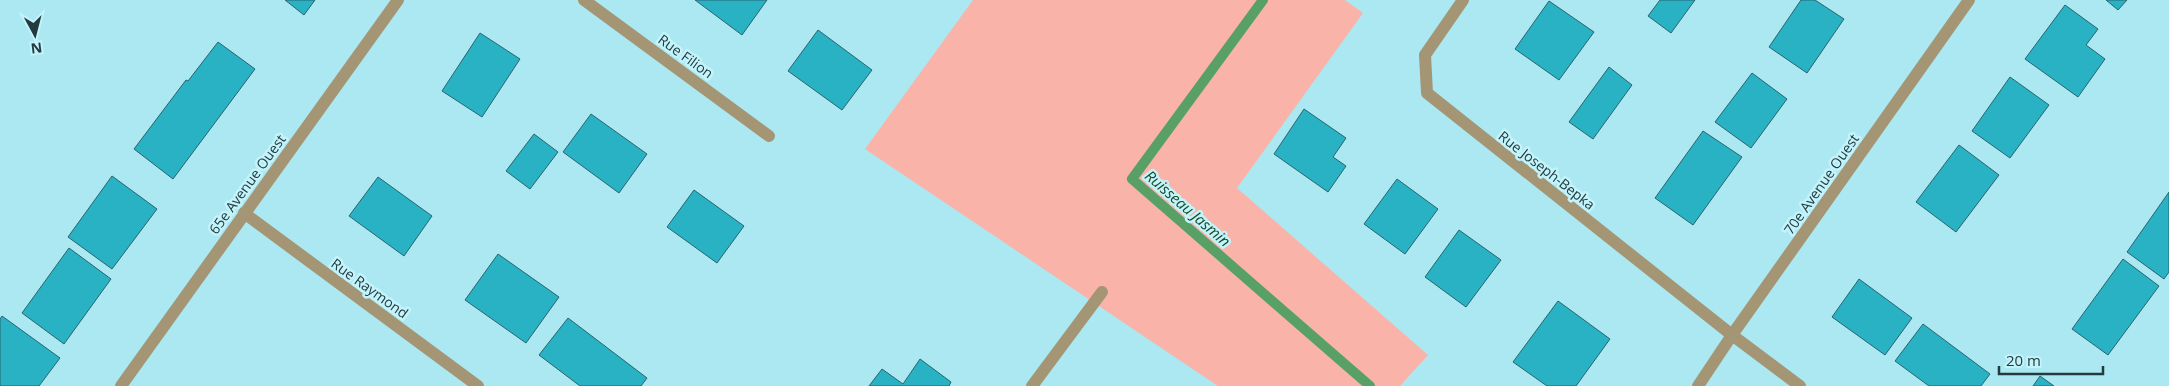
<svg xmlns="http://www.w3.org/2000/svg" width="2169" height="386" font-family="'Open Sans',sans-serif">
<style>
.green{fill:#fab3a9}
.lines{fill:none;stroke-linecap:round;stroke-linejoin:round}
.stream{stroke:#58a066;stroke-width:10}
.building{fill:#29b2c4;stroke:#29656e}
.minor{stroke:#a49674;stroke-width:12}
.labels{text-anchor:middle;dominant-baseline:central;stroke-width:5;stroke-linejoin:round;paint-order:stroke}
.street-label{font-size:14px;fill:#233b3f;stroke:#c3f3fb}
.water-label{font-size:15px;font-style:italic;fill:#174b24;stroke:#c3f3fb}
</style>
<rect width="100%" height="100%" fill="#abe8f2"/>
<polygon class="green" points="973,0 1345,0 1363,13 1237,188 1428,355 1400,386 1218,386 865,149"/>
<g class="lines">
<polyline class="stream" points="1263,0 1132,179 1370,386"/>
</g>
<g class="building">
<polygon points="285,0 315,0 304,15"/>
<polygon points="695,0 767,0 742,35"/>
<polygon points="1660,0 1695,0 1671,33 1648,16"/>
<polygon points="1801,0 1815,0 1844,19 1807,73 1769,47"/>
<polygon points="2106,0 2127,0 2118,10"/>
<polygon points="1549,1 1594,32 1559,80 1515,49"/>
<polygon points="2065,5 2098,29 2086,45 2105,59 2078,97 2025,59"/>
<polygon points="818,30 872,70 842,110 788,71"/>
<polygon points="480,33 520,59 482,117 442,91"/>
<polygon points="218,42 255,69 173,179 134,149 186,80 188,81"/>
<polygon points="1609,67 1632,85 1593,139 1569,122"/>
<polygon points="1752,73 1787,99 1751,148 1715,122"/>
<polygon points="2010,77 2049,105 2010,158 1972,131"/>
<polygon points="1304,109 1346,138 1333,157 1346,166 1328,192 1274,154"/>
<polygon points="591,114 647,154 619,193 563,152"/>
<polygon points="1703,131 1742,157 1693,225 1655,198"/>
<polygon points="534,134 558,152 530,189 506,171"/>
<polygon points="1959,145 1999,175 1956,232 1916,202"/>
<polygon points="112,176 157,209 112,269 68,237"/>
<polygon points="378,177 432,216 404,256 349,216"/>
<polygon points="1397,179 1438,209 1405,254 1364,224"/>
<polygon points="694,190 744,226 717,263 667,227"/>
<polygon points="2169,192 2169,272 2164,279 2127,252"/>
<polygon points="1459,230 1501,260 1466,307 1425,277"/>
<polygon points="69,248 111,279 64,344 22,313"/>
<polygon points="498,254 559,297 526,343 465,300"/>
<polygon points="2123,259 2159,286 2108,355 2072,329"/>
<polygon points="1859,279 1912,318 1885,355 1832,317"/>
<polygon points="1558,301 1610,339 1576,386 1547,386 1513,362"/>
<polygon points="2,316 60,358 39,386 0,386 0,319"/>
<polygon points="568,318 647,378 641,386 580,386 539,355"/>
<polygon points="1923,324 1990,374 1981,386 1929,386 1895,361"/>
<polygon points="920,359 951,382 949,386 869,386 882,369 903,384"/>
<polygon points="2040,376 2054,386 2033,386"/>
</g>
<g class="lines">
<g class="minor">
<polyline points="584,0 769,136"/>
<polyline points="1463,0 1425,55 1427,93 1732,335 1800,386"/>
<polyline points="244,213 478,386"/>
<polyline points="121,386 398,0"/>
<polyline points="1032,386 1102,292"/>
<polyline points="1698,386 1732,335 1969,0"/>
</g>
</g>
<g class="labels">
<g class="street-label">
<text transform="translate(686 56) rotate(36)">Rue Filion</text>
<text transform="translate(1547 170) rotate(38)">Rue Joseph-Bepka</text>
<text transform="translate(247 184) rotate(-54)">65e Avenue Ouest</text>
<text transform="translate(1821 184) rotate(-55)">70e Avenue Ouest</text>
<text transform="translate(370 288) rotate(36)">Rue Raymond</text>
</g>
<g class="water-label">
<text transform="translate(1188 208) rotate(41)">Ruisseau Jasmin</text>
</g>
</g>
<g transform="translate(35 35) rotate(173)" stroke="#c3f3fb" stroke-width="4" paint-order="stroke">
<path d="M0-4L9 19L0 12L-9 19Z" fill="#233b3f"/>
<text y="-8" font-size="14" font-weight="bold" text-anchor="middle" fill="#233b3f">N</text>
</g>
<path d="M1999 366v8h104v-8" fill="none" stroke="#233b3f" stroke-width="2.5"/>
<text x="2006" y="366" font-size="15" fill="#233b3f" stroke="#c3f3fb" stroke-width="4" paint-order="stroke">20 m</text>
</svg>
